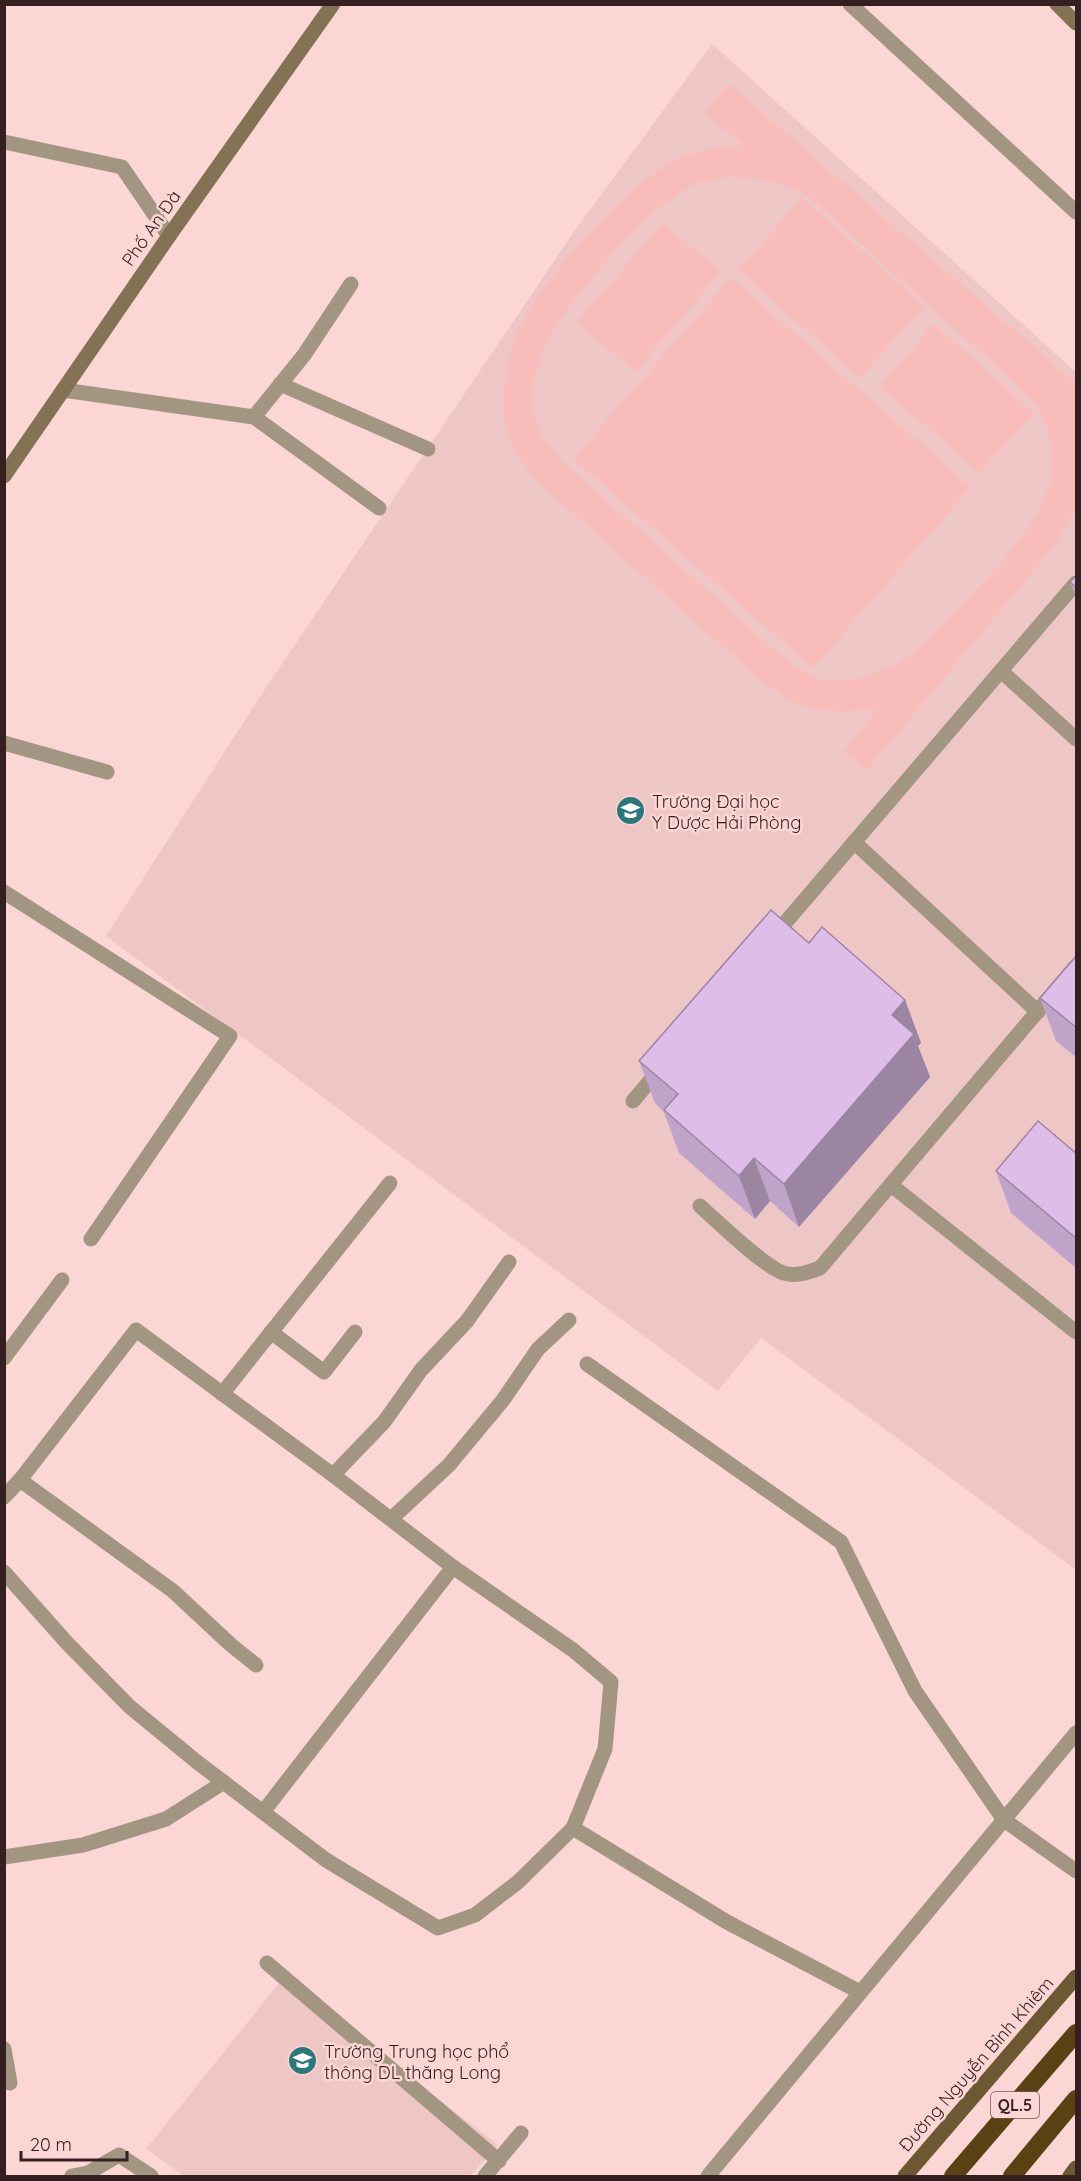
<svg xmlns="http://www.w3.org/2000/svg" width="1081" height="2181" font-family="Quicksand,sans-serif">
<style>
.built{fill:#efc6c6}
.pitch{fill:#f8bcbb;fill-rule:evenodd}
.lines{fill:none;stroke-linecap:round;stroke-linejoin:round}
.lane{stroke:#a29682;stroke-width:15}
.street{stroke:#a29682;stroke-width:15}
.secondary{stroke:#847255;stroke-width:15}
.primary{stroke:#6e5834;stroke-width:15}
.highway{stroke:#5b4215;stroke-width:18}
.wall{fill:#c0a3c8}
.shaded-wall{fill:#9c84a3}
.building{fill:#dfbde9;stroke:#9c84a3;stroke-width:1.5}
.labels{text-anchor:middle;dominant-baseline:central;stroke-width:5;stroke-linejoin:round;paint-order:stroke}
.shield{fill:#fbd6d5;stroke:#715656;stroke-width:1.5}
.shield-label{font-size:16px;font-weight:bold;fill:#361f20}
.street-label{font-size:18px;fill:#361f20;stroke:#fbd6d5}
.poi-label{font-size:18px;fill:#361f20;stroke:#fbd6d5;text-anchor:start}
</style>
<rect width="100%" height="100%" fill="#fbd6d5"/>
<g class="built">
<polygon points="712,44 1076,372 1076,1570 761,1338 718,1391 106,936 267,686 573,233"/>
<polygon points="283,1978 498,2145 470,2176 184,2176 146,2149"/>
</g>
<g class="pitch">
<path d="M729 84 1076 383V507L1056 544 867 770 843 752 877 709C848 712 819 714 792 701 781 695 770 686 759 679L541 485C523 464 511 451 505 423 501 397 507 361 515 337 518 329 524 321 528 313 559 261 620 193 672 162 691 151 721 147 743 145L705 113ZM724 177C761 177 776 179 808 196L1018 386 1036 405 1047 427 1052 451 1051 481 1038 514 1003 561 926 642 897 665 859 679 825 681 794 667 564 463C547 445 532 425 533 399 533 376 541 353 552 333 576 292 650 205 693 185 702 181 714 180 724 177Z"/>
<polygon points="802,198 925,306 860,378 738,270"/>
<polygon points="663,223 721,272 635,372 577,322"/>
<polygon points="731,278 971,487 813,668 573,459"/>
<polygon points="934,324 1034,413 979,473 880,386"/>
</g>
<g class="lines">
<g class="lane">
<polyline points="850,4 1076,212"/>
<polyline points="4,142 122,167 169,236"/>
<polyline points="280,384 428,449"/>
<polyline points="63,390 254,417 304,355 351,284"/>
<polyline points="254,417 379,508"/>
<polyline points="1001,671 1076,739"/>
<polyline points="4,743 107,772"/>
<polyline points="854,842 1038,1012"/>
<polyline points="4,892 230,1036 91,1239"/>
<polyline points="773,937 1076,583"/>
<polyline points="633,1101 660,1069"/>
<polyline points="891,1185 1076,1332"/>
<path d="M700 1206C718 1222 764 1267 784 1273 796 1277 809 1272 820 1268L1076 966"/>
<polyline points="4,1358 62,1280"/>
<polyline points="587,1364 841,1542 915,1691 1004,1820 1076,1871"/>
<polyline points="333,1475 384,1422 421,1370 467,1321 509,1262"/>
<polyline points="20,1480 136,1330 333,1475 453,1567 573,1650 611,1682 605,1749 573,1828 727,1922 860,1992"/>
<polyline points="4,1497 20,1480 173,1591 231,1645 256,1665"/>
<polyline points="391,1519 449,1465 503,1400 538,1349 569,1320"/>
<polyline points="4,1572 67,1643 130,1707 197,1762 326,1860 438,1928 475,1915 518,1882 573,1828"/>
<polyline points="263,1812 453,1567"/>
<polyline points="4,1857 83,1845 166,1819 224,1782"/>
<polyline points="267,1963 499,2161"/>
<polyline points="4,2049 10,2083"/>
<polyline points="72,2176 88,2173 119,2155 151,2176"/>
<polyline points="708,2176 1076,1733"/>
</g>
<g class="street">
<polyline points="271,1332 324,1372 355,1332"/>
<polyline points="222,1394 390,1183"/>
<polyline points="485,2176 521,2133"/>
</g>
<g class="secondary">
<polyline points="1057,4 1076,23"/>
<polyline points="4,476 169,236 333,4"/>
</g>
<g class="primary">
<polyline points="905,2176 1076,1977"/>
<polyline points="1070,2176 1076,2168"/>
</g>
<g class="highway">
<polyline points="953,2176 1076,2033"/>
<polyline points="1012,2176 1076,2099"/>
</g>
</g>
<g class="wall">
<polygon points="1077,575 1077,600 1070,582"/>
<polygon points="809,943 905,1000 921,1043 918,1046 930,1077 799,1227 770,1201 755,1219 679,1153 664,1112 655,1103 639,1061"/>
<polygon points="1077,955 1077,1058 1056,1041 1040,998"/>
<polygon points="1077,1154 1077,1269 1011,1213 996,1171"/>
</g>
<g class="shaded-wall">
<polygon points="905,1000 921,1043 918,1046 930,1077 799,1227 784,1184 892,1015"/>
<polygon points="754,1158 770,1201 755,1219 739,1176"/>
</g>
<g class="building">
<polygon points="1077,575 1077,588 1070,582"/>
<polygon points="771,910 809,943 822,927 905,1000 892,1015 914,1034 784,1184 754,1158 739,1176 664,1110 678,1094 639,1061"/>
<polygon points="1077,955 1077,1028 1040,998"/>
<polygon points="1038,1121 1077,1154 1077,1239 996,1171"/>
</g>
<defs>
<symbol id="university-disc" viewBox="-11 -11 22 22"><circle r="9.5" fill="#2d777a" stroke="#fbd6d5"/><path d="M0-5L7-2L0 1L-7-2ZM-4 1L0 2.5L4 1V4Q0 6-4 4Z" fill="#fff"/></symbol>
<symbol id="school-disc" viewBox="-11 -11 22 22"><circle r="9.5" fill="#2d777a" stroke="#fbd6d5"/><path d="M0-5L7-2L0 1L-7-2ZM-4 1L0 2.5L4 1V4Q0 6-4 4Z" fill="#fff"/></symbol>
</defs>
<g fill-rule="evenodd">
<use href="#university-disc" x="614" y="794" width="33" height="33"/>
<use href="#school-disc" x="286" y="2044" width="33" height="33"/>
</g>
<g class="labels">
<rect class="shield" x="991" y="2092" width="48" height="26" rx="4.5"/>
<g class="shield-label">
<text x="1015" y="2105">QL.5</text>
</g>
<g class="street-label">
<text transform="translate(151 228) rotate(-55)">Phố An Đà</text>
<text transform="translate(976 2064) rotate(-49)">Đường Nguyễn Bỉnh Khiêm</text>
</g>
<g class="poi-label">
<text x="652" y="801">Trường Đại học<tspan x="652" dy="21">Y Dược Hải Phòng</tspan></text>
<text x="324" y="2051">Trường Trung học phổ<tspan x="324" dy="21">thông DL thăng Long</tspan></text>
</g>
</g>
<rect width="1081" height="2181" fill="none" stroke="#361f20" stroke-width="12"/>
<path d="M21 2151v9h106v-9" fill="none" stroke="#361f20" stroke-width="3"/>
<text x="30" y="2151" font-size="18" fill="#361f20" stroke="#fbd6d5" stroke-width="4.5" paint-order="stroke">20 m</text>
</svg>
